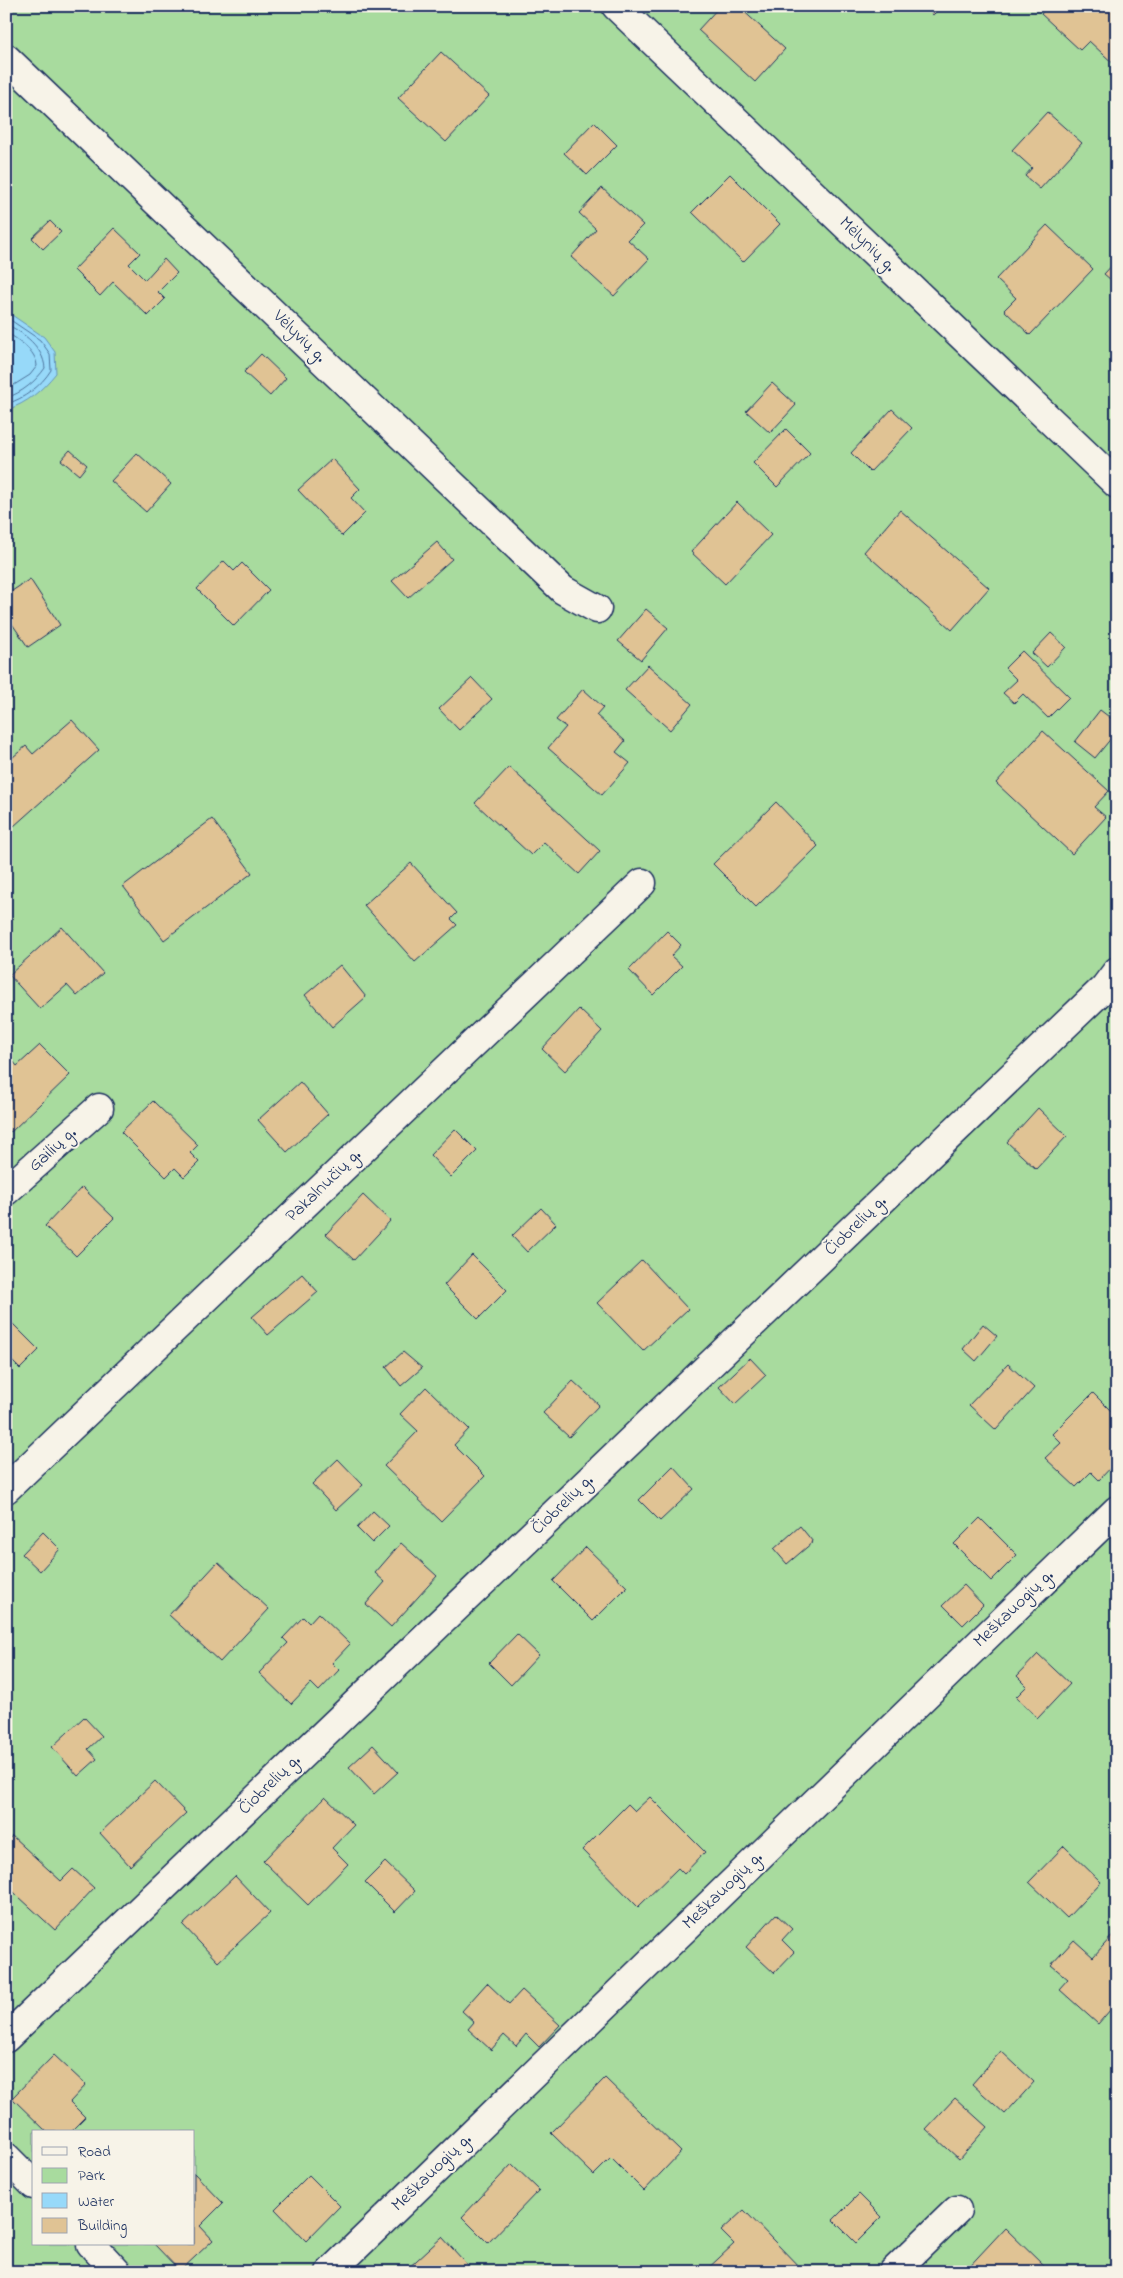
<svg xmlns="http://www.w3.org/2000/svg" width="1123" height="2278" font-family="'Indie Flower',sans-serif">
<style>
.green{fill:#a8db9e;stroke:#62857e;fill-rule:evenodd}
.water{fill:#97d9f9;stroke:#6595bb}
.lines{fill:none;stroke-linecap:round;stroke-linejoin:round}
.shore{stroke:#4d739c;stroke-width:1}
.building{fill:#e0c394;stroke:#1b2f5e}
.minor-casing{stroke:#1b2f5e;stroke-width:31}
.minor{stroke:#f7f3e8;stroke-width:28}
.labels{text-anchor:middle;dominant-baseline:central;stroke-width:4;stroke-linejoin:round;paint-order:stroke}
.street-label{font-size:18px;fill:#1b2f5e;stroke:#f7f3e8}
</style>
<rect width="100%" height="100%" fill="#f7f3e8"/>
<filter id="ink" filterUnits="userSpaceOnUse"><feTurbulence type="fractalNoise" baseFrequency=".02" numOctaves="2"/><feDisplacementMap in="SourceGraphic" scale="10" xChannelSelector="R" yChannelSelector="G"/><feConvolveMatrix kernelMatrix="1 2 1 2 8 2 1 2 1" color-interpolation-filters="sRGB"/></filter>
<g filter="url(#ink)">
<path class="green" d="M6 6H1117V2272H6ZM34 2132H194V2244H34Z"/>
<path class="water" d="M6 311 44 337 55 352 56 373C42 390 28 403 6 410Z"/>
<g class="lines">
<g class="shore">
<path d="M6 317 40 340 50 354 51 370C41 386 24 399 6 404"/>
<path d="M6 324C24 333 43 347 45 368 36 381 22 393 6 398"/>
<path d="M6 332C18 340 36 350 37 366L30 375 6 390"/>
</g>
</g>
<g class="building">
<polygon points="720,6 738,6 785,49 755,82 698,30"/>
<polygon points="924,6 942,6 933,15"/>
<polygon points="1048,6 1117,6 1117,67 1089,41 1080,50 1041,14"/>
<polygon points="441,52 489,96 446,142 398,98"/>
<polygon points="1047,112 1082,143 1040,189 1025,176 1032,168 1012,150"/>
<polygon points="594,122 617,145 587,175 564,153"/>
<polygon points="730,174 780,224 743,262 692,212"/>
<polygon points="602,188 643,225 628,240 649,259 614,296 571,257 596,229 579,213"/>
<polygon points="50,221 61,232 43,249 32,238"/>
<polygon points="1047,225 1093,269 1030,335 1004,310 1016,298 996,279"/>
<polygon points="114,228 140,253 129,264 145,280 164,259 177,273 158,292 165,299 148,316 113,282 100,296 74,270"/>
<polygon points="1117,260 1117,285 1104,274"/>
<polygon points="261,354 286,378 270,396 244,372"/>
<polygon points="772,383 796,405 770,433 746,411"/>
<polygon points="892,409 912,428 870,472 851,453"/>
<polygon points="786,429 810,453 777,487 753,463"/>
<polygon points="70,450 87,465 79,475 61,460"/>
<polygon points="137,453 171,484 146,512 111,481"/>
<polygon points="332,459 360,489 351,498 365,513 342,536 298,490"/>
<polygon points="737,502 771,535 725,584 691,552"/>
<polygon points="900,510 989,588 952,630 864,552"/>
<polygon points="437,542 452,559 408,598 392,581"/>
<polygon points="224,561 234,571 242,563 269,590 234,626 197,589"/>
<polygon points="30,579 60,625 28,647 6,615 6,595"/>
<polygon points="646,609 668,628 641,660 618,641"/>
<polygon points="1051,633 1066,647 1047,667 1032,653"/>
<polygon points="1022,651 1069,697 1048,718 1023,694 1014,703 1003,693 1017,680 1005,668"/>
<polygon points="648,665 692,704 670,730 625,690"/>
<polygon points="472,678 492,699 459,730 439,709"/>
<polygon points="583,689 603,707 596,715 625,741 616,752 630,763 602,795 548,748 566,727 556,720"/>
<polygon points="1100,710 1117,723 1117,731 1095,758 1075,742"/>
<polygon points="72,720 99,750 14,826 6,817 6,763 26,746 33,754"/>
<polygon points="1043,731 1109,791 1094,807 1106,817 1072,854 996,783"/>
<polygon points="509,767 600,851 579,874 544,842 531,855 475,803"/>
<polygon points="776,802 818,846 756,907 713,864"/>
<polygon points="212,819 252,873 164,940 123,886"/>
<polygon points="411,863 457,913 451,919 457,925 415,962 364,905"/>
<polygon points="62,927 103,973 77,996 67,985 40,1009 9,975"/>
<polygon points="667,931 681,945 671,956 682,966 653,995 629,970"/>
<polygon points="340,965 366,997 332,1027 305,995"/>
<polygon points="579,1009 602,1031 565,1071 542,1049"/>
<polygon points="40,1045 70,1075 11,1132 6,1127 6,1068 13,1061 17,1066"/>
<polygon points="300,1082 328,1114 287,1152 258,1120"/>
<polygon points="153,1101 198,1145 190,1153 199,1162 184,1177 175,1168 166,1177 121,1132"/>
<polygon points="1038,1108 1067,1136 1036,1169 1007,1142"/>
<polygon points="455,1129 477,1151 451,1177 430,1155"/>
<polygon points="82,1187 114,1218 76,1256 45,1226"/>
<polygon points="363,1195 390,1221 354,1260 326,1234"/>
<polygon points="541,1208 556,1224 527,1252 512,1236"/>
<polygon points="472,1255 507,1290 478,1319 444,1285"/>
<polygon points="642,1260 688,1309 643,1351 597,1303"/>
<polygon points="302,1274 318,1292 268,1335 252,1317"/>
<polygon points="6,1317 39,1350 20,1369 6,1355"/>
<polygon points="983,1324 997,1336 976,1361 963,1349"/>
<polygon points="403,1352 422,1368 401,1386 386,1367"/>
<polygon points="750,1358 766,1375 735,1404 719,1387"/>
<polygon points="1008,1364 1034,1388 996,1430 969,1405"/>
<polygon points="573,1381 599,1405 569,1437 543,1413"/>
<polygon points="426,1387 469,1429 454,1445 485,1476 441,1521 384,1466 418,1431 400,1414"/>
<polygon points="1093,1393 1117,1417 1117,1461 1099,1480 1091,1472 1076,1487 1045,1458 1061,1443 1052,1434"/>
<polygon points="338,1459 363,1485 336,1510 312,1484"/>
<polygon points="673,1466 694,1489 660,1521 639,1500"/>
<polygon points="373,1511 389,1526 372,1543 357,1528"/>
<polygon points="980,1518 1017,1555 991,1581 954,1544"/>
<polygon points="800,1526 813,1542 787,1564 774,1549"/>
<polygon points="43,1532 60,1549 40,1571 22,1554"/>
<polygon points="401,1543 437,1576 391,1627 366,1604 385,1582 375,1573"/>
<polygon points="586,1547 627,1587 593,1621 553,1581"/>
<polygon points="218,1562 269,1609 220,1662 169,1615"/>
<polygon points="964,1585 983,1605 963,1625 943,1605"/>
<polygon points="318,1613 350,1644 332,1663 339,1670 319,1691 311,1683 291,1704 259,1673 288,1643 283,1638 303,1617 309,1623"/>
<polygon points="517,1634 539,1655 511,1685 489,1663"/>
<polygon points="1038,1654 1070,1684 1038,1718 1016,1697 1027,1686 1017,1676"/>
<polygon points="84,1717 102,1736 88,1749 97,1759 78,1776 52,1747"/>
<polygon points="373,1745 398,1772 374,1794 349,1767"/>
<polygon points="155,1781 186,1813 130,1866 100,1833"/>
<polygon points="325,1797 354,1825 332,1848 348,1864 308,1905 263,1861"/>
<polygon points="650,1797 705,1852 684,1874 678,1868 638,1907 582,1850 628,1804 635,1811"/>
<polygon points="12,1836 61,1881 73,1869 94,1888 55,1930 6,1885 6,1880 11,1874 6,1870 6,1842"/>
<polygon points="1064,1846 1101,1882 1067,1918 1029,1882"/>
<polygon points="385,1862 415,1891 395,1912 365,1882"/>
<polygon points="235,1876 270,1913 218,1962 183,1925"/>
<polygon points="776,1914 792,1929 782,1940 794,1952 774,1973 746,1947"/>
<polygon points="1113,1935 1117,1939 1117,2002 1098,2024 1059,1989 1068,1979 1051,1965 1074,1940 1093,1957"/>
<polygon points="487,1983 509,2004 522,1990 560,2025 539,2047 526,2034 516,2046 504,2035 491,2050 468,2029 474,2022 462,2011"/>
<polygon points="1001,2051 1034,2082 1005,2114 972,2084"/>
<polygon points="54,2055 86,2085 70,2102 85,2117 70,2132 47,2132 12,2098"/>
<polygon points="605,2078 681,2152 644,2191 611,2158 594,2175 551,2133"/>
<polygon points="955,2098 987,2127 959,2159 926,2129"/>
<polygon points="512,2164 539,2190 488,2243 462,2217"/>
<polygon points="194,2173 223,2203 200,2226 213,2240 180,2271 154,2244 194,2244"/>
<polygon points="309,2175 340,2206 306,2241 275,2209"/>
<polygon points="859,2194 882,2217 856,2243 833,2220"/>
<polygon points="744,2210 804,2272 704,2272 734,2244 721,2231"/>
<polygon points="1005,2228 1045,2267 1041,2272 964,2272"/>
<polygon points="442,2237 473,2271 404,2272"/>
</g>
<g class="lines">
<defs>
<g id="minor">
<polyline points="616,6 1117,484"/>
<polyline points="6,58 563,590 597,609"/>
<polyline points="6,1191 99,1108"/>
<polyline points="6,1489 642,883"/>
<polyline points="6,2038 1105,987 1117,971"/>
<polyline points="6,2157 34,2185"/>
<polyline points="91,2244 117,2272"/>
<polyline points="330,2272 1117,1510"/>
<polyline points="893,2272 957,2210"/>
</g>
</defs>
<use href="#minor" class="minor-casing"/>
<use href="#minor" class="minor"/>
</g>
</g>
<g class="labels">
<g class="street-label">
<text transform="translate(867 245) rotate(44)">Mėlynių g.</text>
<text transform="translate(299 337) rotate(44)">Vėlyvių g.</text>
<text transform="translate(53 1150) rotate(-42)">Gailių g.</text>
<text transform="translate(324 1186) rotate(-44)">Pakalnučių g.</text>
<text transform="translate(856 1226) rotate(-44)">Čiobrelių g.</text>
<text transform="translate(563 1505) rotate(-44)">Čiobrelių g.</text>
<text transform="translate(1014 1609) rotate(-44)">Meškauogių g.</text>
<text transform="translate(270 1785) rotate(-44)">Čiobrelių g.</text>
<text transform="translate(723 1891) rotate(-44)">Meškauogių g.</text>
<text transform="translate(432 2173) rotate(-44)">Meškauogių g.</text>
</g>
</g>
<rect width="1123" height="2278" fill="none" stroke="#f7f3e8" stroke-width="25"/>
<rect x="12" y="12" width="1098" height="2253" fill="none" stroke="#1b2f5e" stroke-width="2" filter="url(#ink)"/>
<rect x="32" y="2130" width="162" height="115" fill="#f7f3e8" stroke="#9fa5b1"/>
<rect x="42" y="2147" width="25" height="8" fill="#f7f3e8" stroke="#9fa5b1"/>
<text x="78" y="2156" font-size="15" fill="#1b2f5e">Road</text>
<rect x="42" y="2168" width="25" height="15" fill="#a8db9e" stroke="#9fa5b1"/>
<text x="78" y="2180" font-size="15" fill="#1b2f5e">Park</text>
<rect x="42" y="2193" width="25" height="15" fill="#97d9f9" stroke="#9fa5b1"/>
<text x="78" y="2206" font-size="15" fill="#1b2f5e">Water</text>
<rect x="42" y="2218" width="25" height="15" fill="#e0c394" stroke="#9fa5b1"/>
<text x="78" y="2230" font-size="15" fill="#1b2f5e">Building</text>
</svg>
